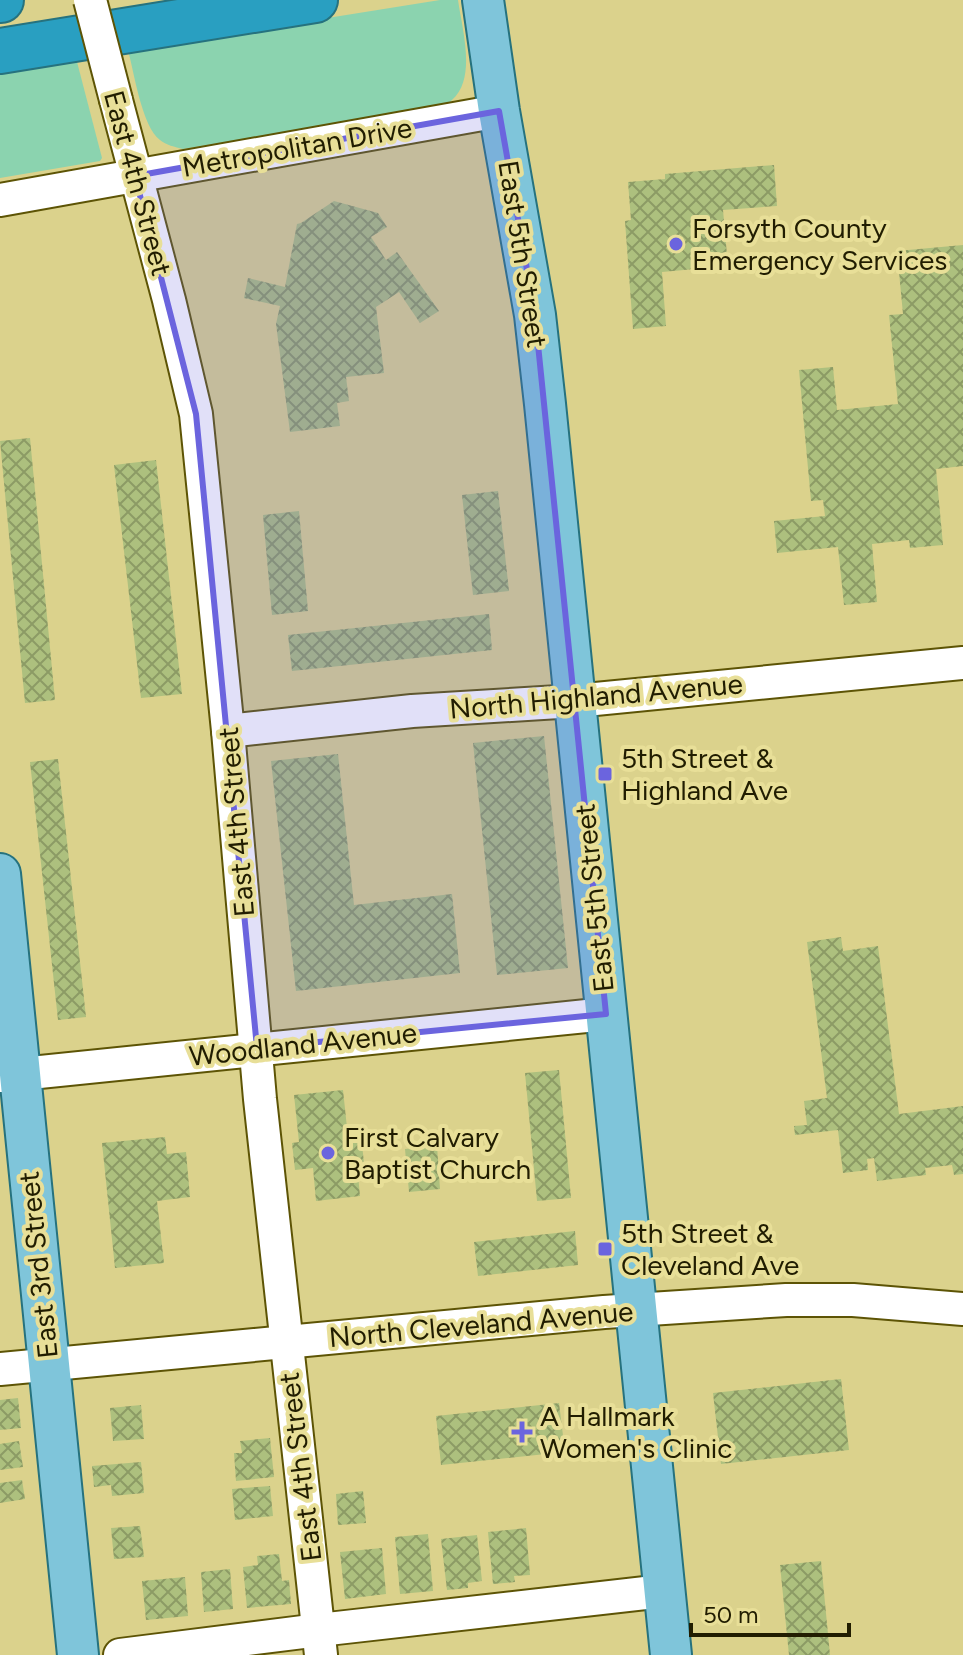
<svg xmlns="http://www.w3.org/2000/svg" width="963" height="1655" font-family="Figtree,sans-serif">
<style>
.grass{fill:#8bd3af}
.building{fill:url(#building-cross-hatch)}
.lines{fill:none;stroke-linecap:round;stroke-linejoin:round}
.minor-casing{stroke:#5d5405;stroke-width:36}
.major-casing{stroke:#26727e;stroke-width:44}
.highway-casing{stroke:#26727e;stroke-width:48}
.minor{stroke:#fff;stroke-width:32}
.major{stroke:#7fc5da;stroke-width:40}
.highway{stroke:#299fc1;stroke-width:44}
.minor-bridge-casing{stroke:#5d5405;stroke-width:36;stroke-linecap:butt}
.minor-bridge{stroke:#fff;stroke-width:32}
.marked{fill:#6b64de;fill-opacity:0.2;stroke:#6b64de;stroke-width:6;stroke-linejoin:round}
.poi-dot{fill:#6b64de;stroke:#e8df98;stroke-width:3}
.labels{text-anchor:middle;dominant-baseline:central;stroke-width:8;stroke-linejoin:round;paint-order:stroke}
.street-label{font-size:28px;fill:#211d01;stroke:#e8df98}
.poi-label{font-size:28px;fill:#211d01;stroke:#e8df98;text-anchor:start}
</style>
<defs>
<pattern id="building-cross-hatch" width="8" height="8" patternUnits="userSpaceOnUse" patternTransform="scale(2)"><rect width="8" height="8" fill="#adc07e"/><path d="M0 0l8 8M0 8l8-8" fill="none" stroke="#8c9b65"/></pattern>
</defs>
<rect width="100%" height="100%" fill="#dbd28c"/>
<g class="grass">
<path d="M440 0H458C462 29 477 78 452 100 448 104 440 106 435 108L183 149C175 147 166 145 160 140 142 127 134 72 128 50Z"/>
<polygon points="76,58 102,158 100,161 0,178 0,71"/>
</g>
<g class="building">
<polygon points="774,165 777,206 723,210 728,266 662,272 666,326 633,329 625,221 631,220 628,182 665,179 665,174"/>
<polygon points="334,201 378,213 387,227 371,237 386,260 397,252 439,311 420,323 399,292 376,307 384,373 346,377 349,401 337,403 340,426 290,432 276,324 280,306 244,298 248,278 285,287 297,224 301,223"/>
<polygon points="963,245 963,466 936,469 943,545 910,548 909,540 872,544 877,602 844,605 838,547 777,553 774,521 825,516 823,500 811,501 799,370 833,367 837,410 898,404 889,315 903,314 897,251"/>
<polygon points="30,438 55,700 25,703 0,441"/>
<polygon points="156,460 182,694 141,698 114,465"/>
<polygon points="498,491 509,591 473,595 462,495"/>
<polygon points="299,511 308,611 272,615 263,515"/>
<polygon points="489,614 492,650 292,671 288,635"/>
<polygon points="544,736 568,968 497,975 473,743"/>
<polygon points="338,754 354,905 452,894 460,973 296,991 271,761"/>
<polygon points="58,759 86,1017 58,1020 30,762"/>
<polygon points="841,937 843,951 878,946 899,1114 963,1106 963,1174 954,1175 952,1165 925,1168 926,1175 877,1181 874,1158 867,1159 868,1170 843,1173 838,1130 795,1135 794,1126 807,1125 804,1101 827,1098 807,942"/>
<polygon points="559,1070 571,1198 537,1201 525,1073"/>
<polygon points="343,1090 348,1137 361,1135 364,1163 357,1164 360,1196 316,1201 313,1168 295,1170 292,1143 299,1142 294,1095"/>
<polygon points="165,1137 167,1154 186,1152 190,1197 157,1201 164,1263 115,1268 102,1143"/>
<polygon points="437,1146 440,1189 409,1192 405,1149"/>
<polygon points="575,1231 578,1265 478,1276 474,1242"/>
<polygon points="841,1379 849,1450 721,1464 713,1393"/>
<polygon points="18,1398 21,1428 0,1430 0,1400"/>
<polygon points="559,1403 565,1452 441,1465 436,1416"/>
<polygon points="141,1405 144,1439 113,1441 110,1408"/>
<polygon points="270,1438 274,1477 236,1481 234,1453 242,1453 240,1441"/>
<polygon points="19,1441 23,1467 0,1470 0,1444"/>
<polygon points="141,1462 144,1493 112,1496 111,1485 94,1487 92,1466"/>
<polygon points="22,1480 25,1499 0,1503 0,1483"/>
<polygon points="270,1486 273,1516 235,1520 232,1489"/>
<polygon points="363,1491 366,1523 338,1525 336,1494"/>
<polygon points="140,1526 144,1557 114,1559 111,1528"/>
<polygon points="526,1528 530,1575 514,1576 515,1582 493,1584 488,1532"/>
<polygon points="428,1534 433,1591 400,1594 395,1537"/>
<polygon points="477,1535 482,1581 468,1583 468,1588 447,1590 441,1539"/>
<polygon points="382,1548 386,1594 345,1599 340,1552"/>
<polygon points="279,1554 282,1581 289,1580 291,1604 247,1608 243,1567 258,1565 257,1556"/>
<polygon points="821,1561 830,1655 789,1655 780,1565"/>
<polygon points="230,1569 233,1609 204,1612 201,1572"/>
<polygon points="185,1577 188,1616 146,1620 142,1581"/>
</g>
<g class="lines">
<defs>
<g id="minor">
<polyline points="116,100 169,300 196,414 228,731 260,1099 321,1655"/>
<polyline points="0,200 499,111"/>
<polyline points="228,731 412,711 575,701 963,663"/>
<polyline points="0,1076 606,1014"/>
<polyline points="0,1369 604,1312 786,1300 853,1300 963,1309"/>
<polyline points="120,1655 319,1630 663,1591"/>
</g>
<g id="major">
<polyline points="483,0 499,111 535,315 545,404 671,1655"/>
<polyline points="0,874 78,1655"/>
</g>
<g id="highway">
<polyline points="0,0 1,0"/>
<polyline points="0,51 315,0"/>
</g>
</defs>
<use href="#minor" class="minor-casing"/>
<use href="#major" class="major-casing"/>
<use href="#highway" class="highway-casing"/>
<use href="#minor" class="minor"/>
<use href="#major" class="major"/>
<use href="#highway" class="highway"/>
<defs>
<polyline id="minor-bridge" points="90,0 116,100"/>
</defs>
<use href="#minor-bridge" class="minor-bridge-casing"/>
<use href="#minor-bridge" class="minor-bridge"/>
</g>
<path class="marked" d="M499 111 535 315 606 1014 257 1048 196 414 135 176Z"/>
<g class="poi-dot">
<circle cx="676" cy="244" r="8"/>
<rect x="597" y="766" width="16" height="16" rx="4"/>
<circle cx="328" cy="1153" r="8"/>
<rect x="597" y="1241" width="16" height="16" rx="4"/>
<path d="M518 1420h8v8h8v8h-8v8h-8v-8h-8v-8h8z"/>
</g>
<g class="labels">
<g class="street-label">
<text transform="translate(297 147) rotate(-10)">Metropolitan Drive</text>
<text transform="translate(138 183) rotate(75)">East 4th Street</text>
<text transform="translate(523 254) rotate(81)">East 5th Street</text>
<text transform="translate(596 696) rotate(-5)">North Highland Avenue</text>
<text transform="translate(236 822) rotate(-95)">East 4th Street</text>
<text transform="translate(594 898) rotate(-96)">East 5th Street</text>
<text transform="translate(303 1044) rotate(-6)">Woodland Avenue</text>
<text transform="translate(38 1265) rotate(-96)">East 3rd Street</text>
<text transform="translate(481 1324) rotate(-5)">North Cleveland Avenue</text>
<text transform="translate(300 1467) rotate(-97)">East 4th Street</text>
</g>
<g class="poi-label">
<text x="692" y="228">Forsyth County<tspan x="692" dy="32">Emergency Services</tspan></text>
<text x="621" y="758">5th Street &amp;<tspan x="621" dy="32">Highland Ave</tspan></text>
<text x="344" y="1137">First Calvary<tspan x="344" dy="32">Baptist Church</tspan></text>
<text x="621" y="1233">5th Street &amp;<tspan x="621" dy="32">Cleveland Ave</tspan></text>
<text x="540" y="1416">A Hallmark<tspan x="540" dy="32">Women's Clinic</tspan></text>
</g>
</g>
<path d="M691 1623v12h158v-12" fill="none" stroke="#211d01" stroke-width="4"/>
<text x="703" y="1623" font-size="24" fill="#211d01" stroke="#e8df98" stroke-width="6" paint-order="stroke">50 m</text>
</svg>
